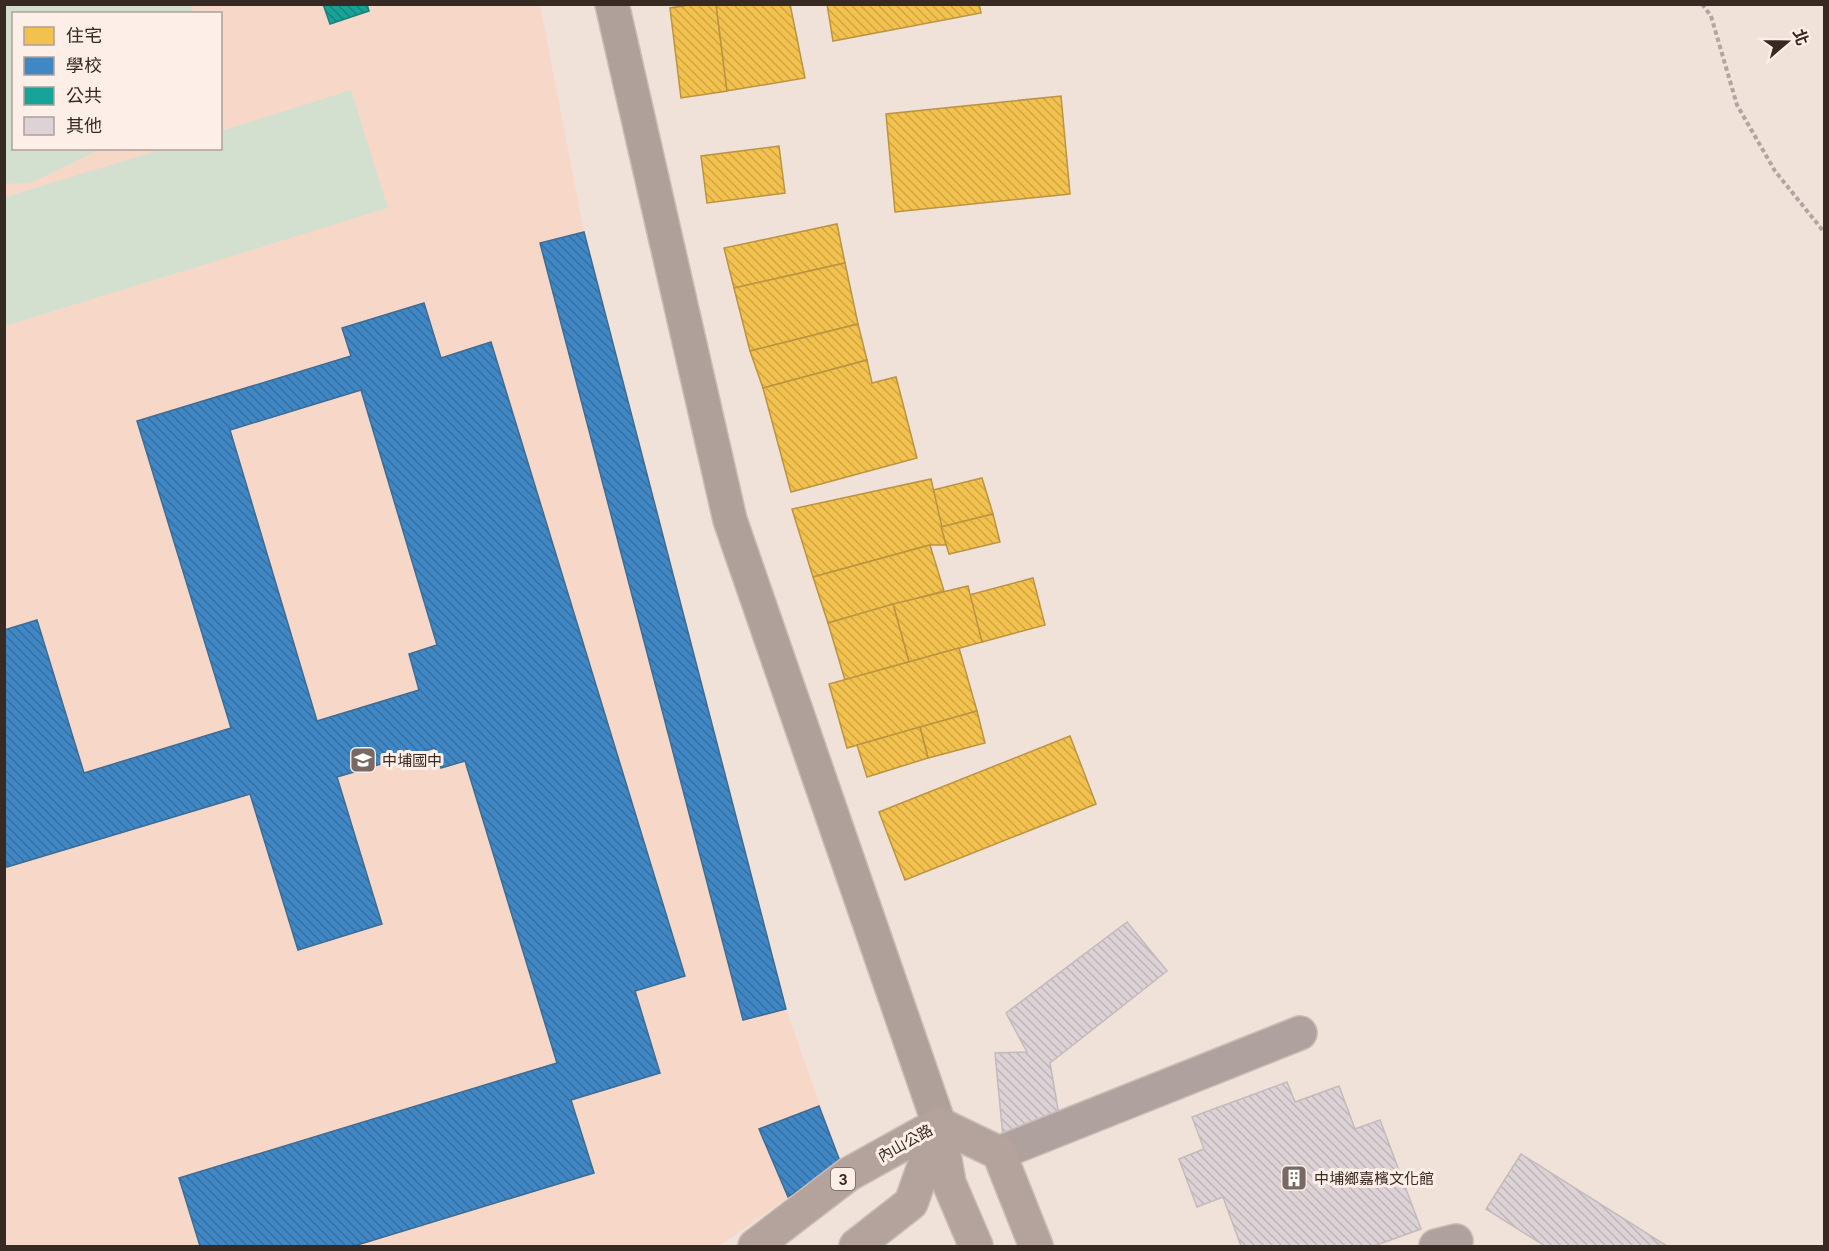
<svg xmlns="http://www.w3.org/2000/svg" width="1829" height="1251" font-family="Inter,'Noto Sans TC',sans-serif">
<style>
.built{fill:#f7d8c8;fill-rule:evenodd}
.green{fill:#d4e0cf}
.homes{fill:url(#homes-back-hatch);stroke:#ba9441;stroke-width:1.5}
.schools{fill:url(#schools-back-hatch);stroke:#3d6c94;stroke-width:1.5;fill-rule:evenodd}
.public{fill:url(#public-back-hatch);stroke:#217f75;stroke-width:1.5}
.building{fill:url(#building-back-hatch);stroke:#c3babc;stroke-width:1.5}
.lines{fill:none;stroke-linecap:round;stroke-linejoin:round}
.street-casing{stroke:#c9bdb6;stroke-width:36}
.secondary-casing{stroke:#c9bdb6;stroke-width:36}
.primary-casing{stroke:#c9bdb6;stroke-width:36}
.path{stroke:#b1a5a0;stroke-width:4;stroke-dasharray:4.5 3;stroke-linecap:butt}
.street{stroke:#afa19e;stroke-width:33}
.secondary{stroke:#afa09a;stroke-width:33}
.primary{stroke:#b4a29d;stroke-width:33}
.labels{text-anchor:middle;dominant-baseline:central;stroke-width:6;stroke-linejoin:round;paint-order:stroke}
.shield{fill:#fdeee7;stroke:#72655e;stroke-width:1.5}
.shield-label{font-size:14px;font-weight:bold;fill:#372a23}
.poi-label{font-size:15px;fill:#372a23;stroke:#fdeee7;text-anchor:start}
.street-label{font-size:15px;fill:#372a23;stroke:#fdeee7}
</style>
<defs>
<pattern id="homes-back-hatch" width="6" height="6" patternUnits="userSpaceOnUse" patternTransform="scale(1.5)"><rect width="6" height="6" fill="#f2c14e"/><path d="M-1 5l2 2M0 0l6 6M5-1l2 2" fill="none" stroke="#d0a644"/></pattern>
<pattern id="schools-back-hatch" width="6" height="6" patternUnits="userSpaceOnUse" patternTransform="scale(1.5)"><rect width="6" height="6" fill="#3f88c5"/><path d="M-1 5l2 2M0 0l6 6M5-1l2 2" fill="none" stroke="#366fa0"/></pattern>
<pattern id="public-back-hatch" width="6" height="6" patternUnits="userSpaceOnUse" patternTransform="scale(1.5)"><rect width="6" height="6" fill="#17a398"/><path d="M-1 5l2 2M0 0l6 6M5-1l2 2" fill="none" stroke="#16857c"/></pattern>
<pattern id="building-back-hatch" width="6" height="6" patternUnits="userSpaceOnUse" patternTransform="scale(1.5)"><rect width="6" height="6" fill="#ddd3d7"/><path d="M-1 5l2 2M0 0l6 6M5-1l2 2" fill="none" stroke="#beb5b8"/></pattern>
</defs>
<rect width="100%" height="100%" fill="#f0e1d9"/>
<path class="built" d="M5 5H540L584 232 658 512 786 1009 841 1164 788 1197 720 1246H5ZM14 14H220V148H14Z"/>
<g class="green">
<polygon points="5,4 192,4 192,13 14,14 14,148 100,149 83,158 30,183 5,184"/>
<polygon points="351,90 388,208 5,326 5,197 163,149 220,148 221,131"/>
</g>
<g class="homes">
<polygon points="695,4 716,4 727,91 681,98 670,8"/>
<polygon points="716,4 790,4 805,78 727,91"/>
<polygon points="827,4 979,4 981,13 833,41"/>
<polygon points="1061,96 1070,194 895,212 886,114"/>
<polygon points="779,146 785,193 707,203 701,156"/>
<polygon points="837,224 845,263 734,288 724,248"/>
<polygon points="845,263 858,324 750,351 734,288"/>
<polygon points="858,324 867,360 763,388 750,351"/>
<polygon points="867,360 872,383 896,377 917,458 791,492 763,388"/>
<polygon points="982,478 993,514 941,527 933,490"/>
<polygon points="931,479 946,545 930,545 813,577 792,509"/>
<polygon points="993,514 1000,542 949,554 941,527"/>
<polygon points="930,545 944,591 828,623 813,577"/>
<polygon points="1033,578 1045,625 982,642 969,595"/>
<polygon points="968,586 982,642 909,662 893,604"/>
<polygon points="893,604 909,662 845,680 828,623"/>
<polygon points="959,648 977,711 847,748 829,684"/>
<polygon points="977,711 985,743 928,758 920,727"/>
<polygon points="920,727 928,758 867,777 857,745"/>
<polygon points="1070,736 1096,804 905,880 879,812"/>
</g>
<g class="schools">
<polygon points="584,232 786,1009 743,1020 540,243"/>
<path d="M424 303 441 358 491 342 685 976 635 991 660 1073 571 1100 594 1173 354 1246H200L179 1178 557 1063 465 761 441 768 435 748 337 777 382 924 298 950 250 794 7 867 4 858V630L37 620 84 773 231 728 137 421 351 356 342 328ZM361 390 437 645 409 654 419 690 317 721 230 430Z"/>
<polygon points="819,1106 841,1164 788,1197 759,1129"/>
</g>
<polygon class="public" points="323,4 367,4 369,11 330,24"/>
<g class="building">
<polygon points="1127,922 1167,971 1050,1063 1061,1127 1003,1137 995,1053 1027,1052 1006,1013"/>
<polygon points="1287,1082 1295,1102 1339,1086 1355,1129 1380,1120 1421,1229 1374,1246 1241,1246 1223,1197 1197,1207 1179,1159 1204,1149 1192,1117"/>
<polygon points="1521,1154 1667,1246 1545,1246 1486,1209"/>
</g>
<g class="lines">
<defs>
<g id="street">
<polyline points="999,1153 1300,1033"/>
<polyline points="1436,1246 1456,1241"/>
</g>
<polyline id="secondary" points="612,4 730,520 939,1124"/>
<g id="primary">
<polyline points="939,1124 999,1153 1036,1246"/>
<polyline points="939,1126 949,1183 976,1246"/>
<polyline points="755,1246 849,1174 939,1124"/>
<polyline points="856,1246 911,1203 939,1124"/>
</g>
</defs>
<use href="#street" class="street-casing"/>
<use href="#secondary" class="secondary-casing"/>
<use href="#primary" class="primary-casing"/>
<polyline class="path" points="1702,4 1711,16 1737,105 1775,171 1824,232"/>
<use href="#street" class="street"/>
<use href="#secondary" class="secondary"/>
<use href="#primary" class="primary"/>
</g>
<defs>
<symbol id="school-square" viewBox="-11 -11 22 22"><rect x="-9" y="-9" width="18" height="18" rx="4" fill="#786a63" stroke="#fdeee7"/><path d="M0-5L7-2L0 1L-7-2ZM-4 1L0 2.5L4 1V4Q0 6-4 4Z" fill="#fff"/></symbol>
<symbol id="building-square" viewBox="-11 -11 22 22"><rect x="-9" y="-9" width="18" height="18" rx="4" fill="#786a63" stroke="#fdeee7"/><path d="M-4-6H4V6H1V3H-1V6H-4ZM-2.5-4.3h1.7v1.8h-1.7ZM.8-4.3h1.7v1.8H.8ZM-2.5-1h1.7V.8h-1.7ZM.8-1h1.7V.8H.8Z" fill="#fff"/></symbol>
</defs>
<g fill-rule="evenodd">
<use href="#school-square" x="348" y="745" width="30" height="30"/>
<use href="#building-square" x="1279" y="1163" width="30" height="30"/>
</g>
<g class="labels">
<rect class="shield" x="831" y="1168" width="24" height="22" rx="4.5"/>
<g class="shield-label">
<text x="843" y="1179">3</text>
</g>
<g class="poi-label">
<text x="382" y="760">中埔國中</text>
<text x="1314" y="1178">中埔鄉嘉檳文化館</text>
</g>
<g class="street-label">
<text transform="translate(905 1143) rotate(-29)">內山公路</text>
</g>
</g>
<rect width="1829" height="1251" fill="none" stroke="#372a23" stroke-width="12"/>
<rect x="12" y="12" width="210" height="138" fill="#fdeee7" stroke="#aea099" stroke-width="1.5"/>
<rect x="24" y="27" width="30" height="18" fill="#f2c14e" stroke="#aea099" stroke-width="1.5"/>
<text x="66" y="42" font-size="18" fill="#372a23">住宅</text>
<rect x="24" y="57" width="30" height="18" fill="#3f88c5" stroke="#aea099" stroke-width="1.5"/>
<text x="66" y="72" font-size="18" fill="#372a23">學校</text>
<rect x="24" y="87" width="30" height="18" fill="#17a398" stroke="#aea099" stroke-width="1.5"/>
<text x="66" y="102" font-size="18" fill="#372a23">公共</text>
<rect x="24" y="117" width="30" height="18" fill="#ddd3d7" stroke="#aea099" stroke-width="1.5"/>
<text x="66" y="132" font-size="18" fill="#372a23">其他</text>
<g transform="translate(1787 42) rotate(70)" stroke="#fdeee7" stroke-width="4.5" paint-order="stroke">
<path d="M0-4.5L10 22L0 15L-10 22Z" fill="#372a23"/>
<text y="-9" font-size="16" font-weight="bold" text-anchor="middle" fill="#372a23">北</text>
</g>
</svg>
